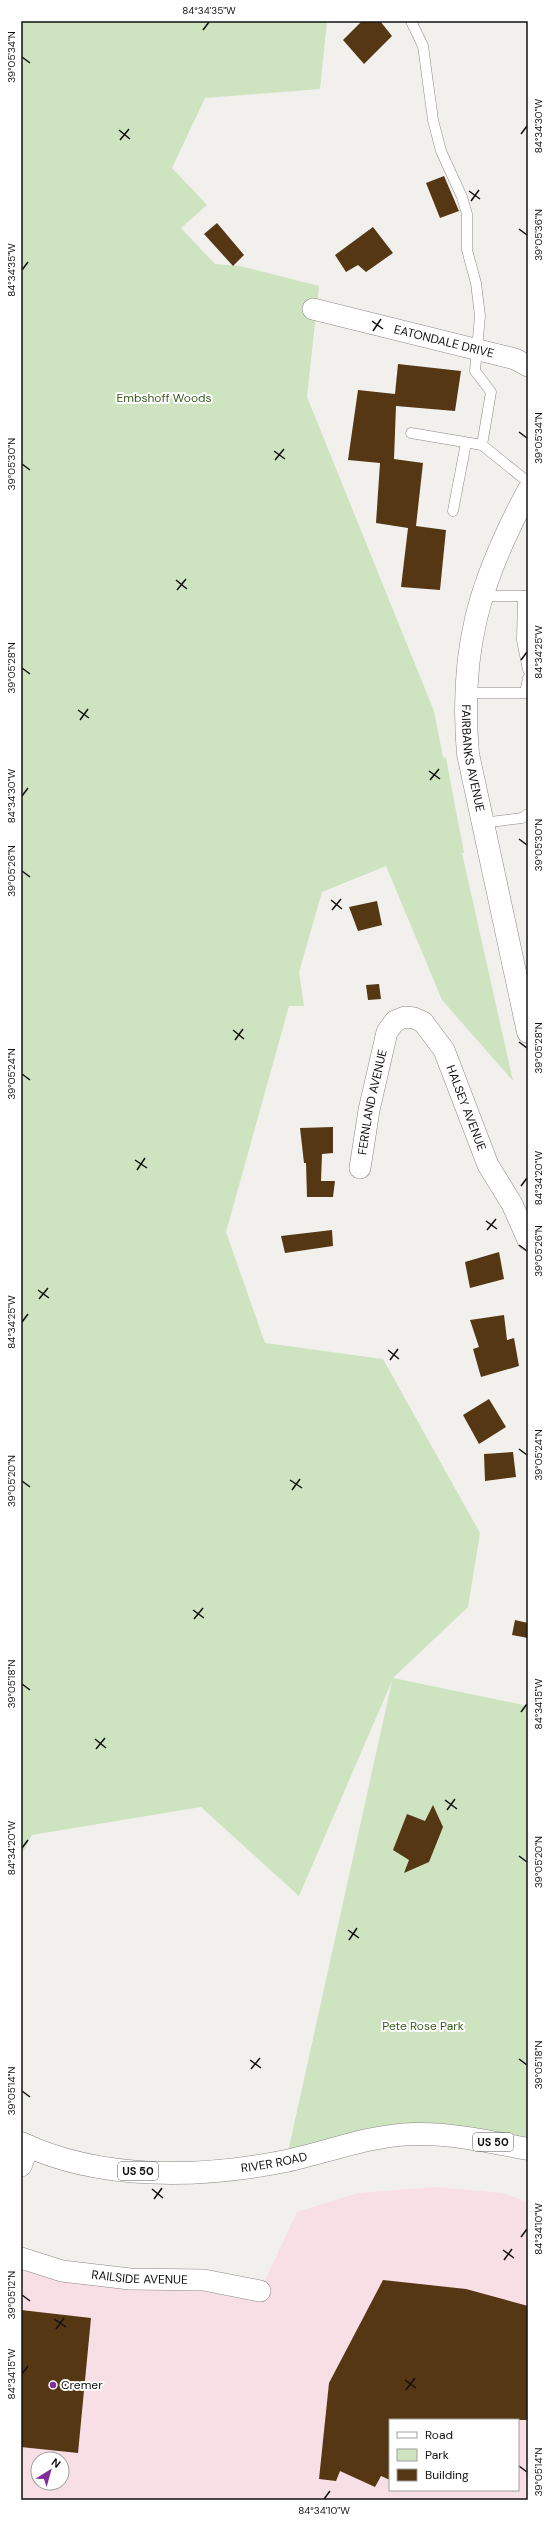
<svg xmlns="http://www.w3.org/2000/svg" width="549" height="2521" font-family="'DM Sans',sans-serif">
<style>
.industrial{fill:#f8dfe6;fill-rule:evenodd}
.green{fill:#cee3c0}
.building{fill:#553713}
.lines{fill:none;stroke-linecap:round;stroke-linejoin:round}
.lane-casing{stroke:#8a8886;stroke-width:11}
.street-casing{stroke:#8a8886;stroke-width:22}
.secondary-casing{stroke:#8a8886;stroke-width:23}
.primary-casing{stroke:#8a8886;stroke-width:23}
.lane{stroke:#fff;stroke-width:10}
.street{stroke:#fff;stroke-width:21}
.secondary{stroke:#fff;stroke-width:22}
.primary{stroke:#fff;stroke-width:22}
.ticks{fill:none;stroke:#111010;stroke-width:1.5}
.poi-dot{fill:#832d9b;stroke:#fff;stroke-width:1.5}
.labels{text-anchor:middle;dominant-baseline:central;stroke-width:4;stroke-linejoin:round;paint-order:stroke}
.shield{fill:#fff;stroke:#585858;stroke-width:1}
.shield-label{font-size:11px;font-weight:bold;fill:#111010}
.street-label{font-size:12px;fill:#111010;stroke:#fff}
.park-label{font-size:12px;fill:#38581b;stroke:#fff}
.poi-label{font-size:12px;fill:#111010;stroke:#fff;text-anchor:start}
.neatline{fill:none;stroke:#111010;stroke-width:1.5}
.ticks-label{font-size:10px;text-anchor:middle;fill:#111010}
</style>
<rect width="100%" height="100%" fill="#f2f0ed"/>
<path class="industrial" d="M436 2187 503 2193 528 2202V2500H21V2258L260 2291 297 2212 358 2193ZM390 2420H518V2490H390ZM38 2459H62V2483H38Z"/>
<polygon class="green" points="21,21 327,21 320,89 205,98 172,168 207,205 181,228 215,264 240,266 319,286 307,397 434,711 443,757 446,758 464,853 462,853 513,1081 442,1000 386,866 322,892 299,972 304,1006 289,1006 226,1232 265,1343 383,1359 480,1533 468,1607 393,1678 528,1706 528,2149 457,2138 286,2161 392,1681 299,1896 201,1807 32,1835 21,1856"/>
<g class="building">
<polygon points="362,21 380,21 392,36 364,64 343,40"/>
<polygon points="444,176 459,211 440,218 426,183"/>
<polygon points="217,223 244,255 233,266 204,234"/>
<polygon points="373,227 393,253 366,272 358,265 346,272 335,255"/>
<polygon points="398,364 461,371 455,411 396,406 394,459 423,463 416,526 446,530 440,590 401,587 408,528 376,523 380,463 348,460 358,390 395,394"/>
<polygon points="377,901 382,925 358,931 349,907"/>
<polygon points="379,984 381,999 368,1000 366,985"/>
<polygon points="333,1127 333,1153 322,1154 321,1181 335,1181 333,1197 307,1197 306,1163 304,1163 300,1128"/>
<polygon points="332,1230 333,1246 285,1253 281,1236"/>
<polygon points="499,1252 504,1279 470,1288 465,1262"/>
<polygon points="504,1315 507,1340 514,1338 519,1366 481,1377 473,1349 479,1347 470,1320"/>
<polygon points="489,1399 506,1427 479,1444 463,1415"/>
<polygon points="513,1452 516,1477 485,1481 484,1454"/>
<polygon points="515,1620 528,1623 528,1638 512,1635"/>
<polygon points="433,1805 443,1827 429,1862 404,1873 409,1860 393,1850 407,1814 425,1821"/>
<polygon points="383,2280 466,2289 528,2306 528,2420 390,2420 390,2480 381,2476 375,2487 340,2471 336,2481 319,2479 329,2383"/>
<polygon points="21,2310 91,2318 78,2453 21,2447"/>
</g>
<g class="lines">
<defs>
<g id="lane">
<polyline points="411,21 423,46 433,120 441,151 462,197 467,214 467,250 476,283 480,316 475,371 491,392 482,445 528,482"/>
<polyline points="411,433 482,445"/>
<polyline points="453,511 466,443"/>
<polyline points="482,596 528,596"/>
<polyline points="523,596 522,640 528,670"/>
<polyline points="465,693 525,693 528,678"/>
<polyline points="483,823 522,818 528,814"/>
</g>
<g id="street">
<path id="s1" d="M313 309 515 359 528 366"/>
<path id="s2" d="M360 1168 369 1110 387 1032 395 1021 405 1017 414 1018 423 1022 444 1050 488 1165 512 1204 528 1240"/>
<polyline points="21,2166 29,2146"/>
<path id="s3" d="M21 2258 62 2271 130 2279 204 2280 260 2291"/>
</g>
<g id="secondary">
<path id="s4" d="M528 491C479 582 459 650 468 754L528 1032"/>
</g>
<g id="primary">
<path id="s5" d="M21 2143C101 2181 201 2178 286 2161 328 2152 370 2135 414 2134 452 2133 491 2142 528 2149"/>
</g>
</defs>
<use href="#lane" class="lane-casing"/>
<use href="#street" class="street-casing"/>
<use href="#secondary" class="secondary-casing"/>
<use href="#primary" class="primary-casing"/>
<use href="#lane" class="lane"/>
<use href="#street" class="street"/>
<use href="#secondary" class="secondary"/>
<use href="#primary" class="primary"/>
</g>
<path class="ticks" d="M203 30 209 22M22 57 30 63M119 130 130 139M521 134 527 126M120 140 129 129M469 191 480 199M471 201 479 190M519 229 527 235M22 270 28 262M372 321 383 329M373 331 381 319M519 432 527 438M274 451 285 459M275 460 284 449M22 464 30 470M176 580 187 589M177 590 186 579M521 660 527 652M22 668 30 674M78 710 89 718M80 720 88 709M429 771 440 779M430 780 439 769M22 796 28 788M519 839 527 845M22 871 30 877M331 900 342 909M332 910 341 899M233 1030 244 1039M235 1040 243 1029M519 1042 527 1048M22 1074 30 1080M135 1160 147 1168M137 1170 145 1158M521 1186 527 1178M486 1221 497 1229M487 1230 496 1219M519 1245 527 1251M38 1290 49 1298M39 1299 48 1288M22 1322 28 1314M388 1350 399 1359M390 1360 398 1349M519 1449 527 1455M290 1480 302 1488M22 1481 30 1487M292 1490 300 1479M193 1610 204 1618M194 1619 203 1608M22 1684 30 1690M521 1712 527 1704M95 1739 106 1748M96 1749 105 1738M445 1800 457 1809M447 1810 455 1799M22 1848 28 1840M519 1856 527 1862M348 1930 359 1938M349 1940 357 1928M519 2059 527 2065M250 2060 261 2068M251 2069 260 2058M22 2091 30 2097M152 2189 163 2198M154 2199 162 2188M521 2237 527 2229M503 2250 514 2258M504 2260 512 2249M22 2295 30 2301M54 2319 66 2327M56 2329 64 2318M22 2374 28 2366M405 2380 416 2388M406 2390 415 2378M519 2466 527 2472M324 2499 330 2491"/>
<circle class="poi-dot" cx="53" cy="2385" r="4"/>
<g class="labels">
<g class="shield">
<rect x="473" y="2133" width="40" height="18" rx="3"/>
<rect x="118" y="2162" width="40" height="18" rx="3"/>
</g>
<g class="shield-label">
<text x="493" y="2142">US 50</text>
<text x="138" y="2171">US 50</text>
</g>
<g class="street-label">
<text stroke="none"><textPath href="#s1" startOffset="135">EATONDALE DRIVE</textPath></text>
<text stroke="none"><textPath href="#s4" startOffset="279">FAIRBANKS AVENUE</textPath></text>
<text stroke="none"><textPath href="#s2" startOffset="67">FERNLAND AVENUE</textPath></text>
<text stroke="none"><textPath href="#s2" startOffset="279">HALSEY AVENUE</textPath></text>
<text stroke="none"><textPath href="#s5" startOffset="258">RIVER ROAD</textPath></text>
<text stroke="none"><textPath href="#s3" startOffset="121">RAILSIDE AVENUE</textPath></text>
</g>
<g class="park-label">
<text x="164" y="398">Embshoff Woods</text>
<text x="423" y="2026">Pete Rose Park</text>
</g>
<g class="poi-label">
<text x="61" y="2385">Cremer</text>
</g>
</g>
<rect width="549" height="2521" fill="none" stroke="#ffffff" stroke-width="44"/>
<rect x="389" y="2419" width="130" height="72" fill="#ffffff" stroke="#a09f9f"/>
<rect x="397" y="2432" width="20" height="6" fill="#ffffff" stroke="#a09f9f"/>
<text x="425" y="2439" font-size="12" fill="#111010">Road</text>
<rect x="397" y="2449" width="20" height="12" fill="#cee3c0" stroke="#a09f9f"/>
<text x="425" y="2459" font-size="12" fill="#111010">Park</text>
<rect x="397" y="2469" width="20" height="12" fill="#553713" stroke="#a09f9f"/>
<text x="425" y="2479" font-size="12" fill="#111010">Building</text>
<g transform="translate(50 2471) rotate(37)"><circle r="19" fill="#ffffff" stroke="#a09f9f"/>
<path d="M0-3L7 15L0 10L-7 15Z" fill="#832d9b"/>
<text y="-6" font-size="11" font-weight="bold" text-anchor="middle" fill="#111010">N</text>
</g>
<rect x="22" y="22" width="505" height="2477" class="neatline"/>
<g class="ticks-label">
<text x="209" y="14">84°34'35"W</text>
<text transform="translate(11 57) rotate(-90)" y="4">39°05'34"N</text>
<text transform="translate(538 126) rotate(-90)" y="4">84°34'30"W</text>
<text transform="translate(538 235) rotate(-90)" y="4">39°05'36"N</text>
<text transform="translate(11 270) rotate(-90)" y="4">84°34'35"W</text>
<text transform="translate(538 438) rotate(-90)" y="4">39°05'34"N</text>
<text transform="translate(11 464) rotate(-90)" y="4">39°05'30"N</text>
<text transform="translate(538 652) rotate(-90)" y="4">84°34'25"W</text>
<text transform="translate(11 668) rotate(-90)" y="4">39°05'28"N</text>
<text transform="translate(11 796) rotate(-90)" y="4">84°34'30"W</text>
<text transform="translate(538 845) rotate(-90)" y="4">39°05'30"N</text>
<text transform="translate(11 871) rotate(-90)" y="4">39°05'26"N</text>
<text transform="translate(538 1048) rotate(-90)" y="4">39°05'28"N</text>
<text transform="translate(11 1074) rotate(-90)" y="4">39°05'24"N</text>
<text transform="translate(538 1178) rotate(-90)" y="4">84°34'20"W</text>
<text transform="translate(538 1251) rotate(-90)" y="4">39°05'26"N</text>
<text transform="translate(11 1322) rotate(-90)" y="4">84°34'25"W</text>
<text transform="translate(538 1455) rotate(-90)" y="4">39°05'24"N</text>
<text transform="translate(11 1481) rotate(-90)" y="4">39°05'20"N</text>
<text transform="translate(11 1684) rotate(-90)" y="4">39°05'18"N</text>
<text transform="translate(538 1704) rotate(-90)" y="4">84°34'15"W</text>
<text transform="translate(11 1848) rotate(-90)" y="4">84°34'20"W</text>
<text transform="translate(538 1862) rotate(-90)" y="4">39°05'20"N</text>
<text transform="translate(538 2065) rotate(-90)" y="4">39°05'18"N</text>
<text transform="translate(11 2091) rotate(-90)" y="4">39°05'14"N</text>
<text transform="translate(538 2229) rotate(-90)" y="4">84°34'10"W</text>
<text transform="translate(11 2295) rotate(-90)" y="4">39°05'12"N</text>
<text transform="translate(11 2374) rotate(-90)" y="4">84°34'15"W</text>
<text transform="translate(538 2472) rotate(-90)" y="4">39°05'14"N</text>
<text x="324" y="2514">84°34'10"W</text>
</g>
</svg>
